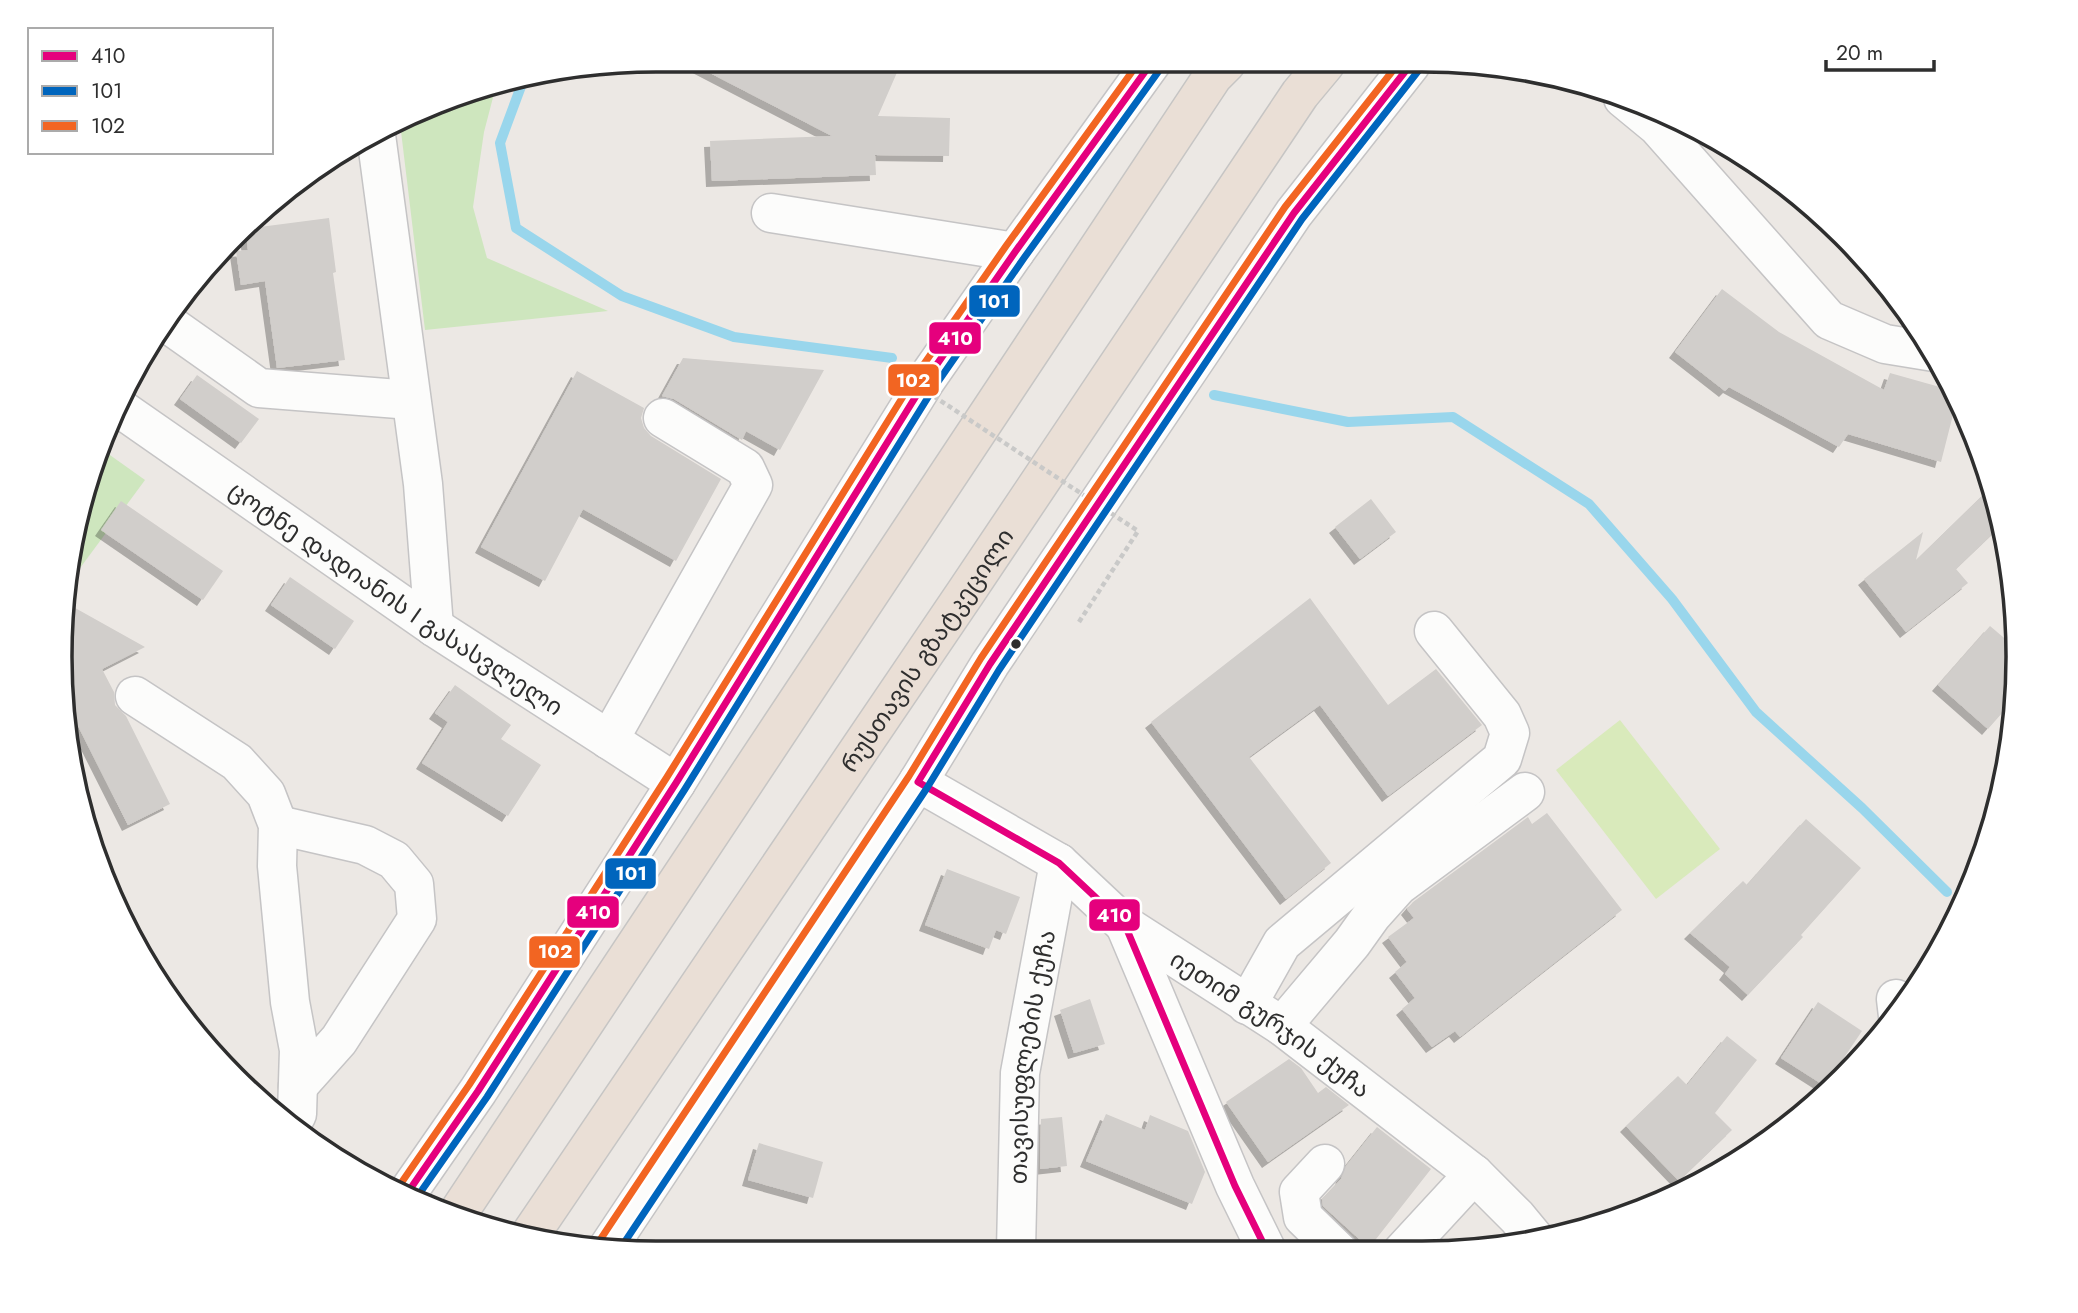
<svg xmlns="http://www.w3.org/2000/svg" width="2078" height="1313" font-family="Jost,'Noto Sans Georgian',sans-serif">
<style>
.green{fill:#cee6be}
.pitch{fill:#d9eabb}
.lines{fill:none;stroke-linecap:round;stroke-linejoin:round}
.stream{stroke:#99d6ec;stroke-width:10}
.building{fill:#d1cecb;filter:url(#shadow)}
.minor-casing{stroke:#c5c4c5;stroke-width:41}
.highway-casing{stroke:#c6c5c4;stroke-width:41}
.path{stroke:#c9c9c8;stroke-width:4.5;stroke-dasharray:5 3.5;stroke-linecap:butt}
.minor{stroke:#fcfcfb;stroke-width:38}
.highway{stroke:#eadfd6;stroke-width:38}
.path-bridge{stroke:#c9c9c8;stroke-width:4.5;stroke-dasharray:5 3.5;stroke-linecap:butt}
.bus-1-casing{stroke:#fff;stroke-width:12}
.bus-2-casing{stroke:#fff;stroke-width:12}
.bus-3-casing{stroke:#fff;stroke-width:12}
.bus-1{stroke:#e5007d;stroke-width:7}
.bus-2{stroke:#0065bd;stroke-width:7}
.bus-3{stroke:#f26522;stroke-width:7}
.bus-dot{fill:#2e2e2e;stroke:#fff;stroke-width:2.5}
.labels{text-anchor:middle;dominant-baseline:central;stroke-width:7;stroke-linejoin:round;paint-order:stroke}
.street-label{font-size:24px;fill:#2e2e2e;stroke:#fff}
.rim{fill:none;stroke:#2e2e2e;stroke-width:3.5}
.line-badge{stroke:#fff;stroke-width:2.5}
.badge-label{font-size:19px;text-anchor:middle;font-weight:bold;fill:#fff}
</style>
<defs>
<filter id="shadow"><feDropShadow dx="-6" dy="6" stdDeviation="0" flood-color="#0004"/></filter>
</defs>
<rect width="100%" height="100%" fill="#ece8e4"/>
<g class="green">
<polygon points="496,86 484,132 473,207 487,258 608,311 425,330 400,123 465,91"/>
<polygon points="100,448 145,480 72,579 91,464"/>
</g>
<polygon class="pitch" points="1620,720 1720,849 1656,899 1556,770"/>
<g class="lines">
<g class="stream">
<polyline points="523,81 500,143 516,228 622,296 734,337 892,358"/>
<polyline points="1214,395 1348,422 1453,417 1589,504 1672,599 1756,712 1862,808 1947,892"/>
</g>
</g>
<g class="building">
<polygon points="685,60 902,61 878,116 950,118 949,156 875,155 876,175 712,181 710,141 832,136"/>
<polygon points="329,218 336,272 333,273 345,360 277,368 265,281 241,285 236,251 248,250 246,234 252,228"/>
<polygon points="1722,289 1779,332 1884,390 1890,373 1954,391 1957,399 1941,462 1848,434 1839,447 1729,387 1725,391 1675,352"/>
<polygon points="683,358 824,370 780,450 746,431 742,440 674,399 662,396"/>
<polygon points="577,371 644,408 641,418 644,428 651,436 721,479 676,561 583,509 545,581 481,547"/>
<polygon points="197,375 259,419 241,443 180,399"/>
<polygon points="1992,486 2001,526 1956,569 1968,583 1906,632 1864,579 1923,532 1916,560"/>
<polygon points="1371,499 1396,532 1360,559 1335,527"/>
<polygon points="121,501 223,571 203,600 101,530"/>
<polygon points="290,577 354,621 335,649 271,605"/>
<polygon points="1310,598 1388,705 1436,669 1482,725 1388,796 1320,705 1249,757 1331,863 1286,899 1151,722"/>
<polygon points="68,604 145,647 102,669 114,692 115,705 126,716 170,804 128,825 66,702 60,656"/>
<polygon points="1990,626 2016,648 2017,696 1988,729 1938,685"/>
<polygon points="455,685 511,725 501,739 541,765 508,816 422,763 448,722 435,713"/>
<polygon points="1547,813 1622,910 1460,1037 1455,1031 1432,1047 1402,1009 1415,998 1395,972 1407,962 1388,937 1414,918 1407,909 1413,902 1528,817 1532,824"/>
<polygon points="1806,819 1861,868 1801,935 1803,937 1748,995 1725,974 1730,967 1690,933 1743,881 1747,885"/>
<polygon points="947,869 1020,897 1006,934 996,930 989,949 925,925"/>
<polygon points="1090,999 1105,1044 1074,1053 1060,1010"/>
<polygon points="1818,1002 1862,1031 1825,1086 1781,1058"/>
<polygon points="1727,1036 1757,1060 1715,1113 1732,1130 1679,1181 1626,1126 1678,1076 1687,1085"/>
<polygon points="1289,1059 1301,1068 1318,1093 1326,1087 1349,1105 1268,1162 1226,1102"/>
<polygon points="1106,1114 1145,1130 1150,1115 1188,1131 1205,1172 1192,1204 1086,1161"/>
<polygon points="1062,1117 1067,1166 1040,1169 1041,1119"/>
<polygon points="1377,1127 1431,1169 1369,1248 1323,1206 1322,1199 1341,1179 1346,1166"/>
<polygon points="759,1143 823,1162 813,1198 748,1180"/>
</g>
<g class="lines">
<defs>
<g id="minor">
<polyline points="1623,98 1657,126 1829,320 1885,344 1934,352"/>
<polyline points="376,135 423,484 434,627"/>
<polyline points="771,213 1015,252"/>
<polyline points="167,323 259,388 411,400"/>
<path id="s1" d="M121 409 434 627 676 783"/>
<polyline points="135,696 237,762 266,794 278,825 277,866 290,1002 299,1050 297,1114 290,1127"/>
<polyline points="609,740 753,485 745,468 663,418"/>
<path id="s2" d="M918 782 1059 863 1125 925 1282 1026 1474 1174 1517 1217 1536 1240"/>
<polyline points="278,825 365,845 394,860 414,884 417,919 339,1040 298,1086"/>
<polyline points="1125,925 1235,1186 1267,1251"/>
<polyline points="1896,999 1898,1016"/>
<polyline points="1247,1005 1282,943 1502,759 1510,733 1502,715 1434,631"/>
<polyline points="1282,1026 1352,943 1372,915 1398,886 1525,792"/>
<polyline points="1325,1164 1299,1192 1303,1217 1339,1252"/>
<polyline points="406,1195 478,1091 676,783 926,380 1015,252 1152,62"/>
<polyline points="607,1249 918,782 990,664 1294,213 1411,64"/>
<path id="s3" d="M1016 1250 1020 1073 1059 863"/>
<polyline points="1402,1252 1474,1174"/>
</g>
<g id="highway">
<polyline points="456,1216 1213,76 1226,63"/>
<path id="s4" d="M530 1235 966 592 1300 94 1325 64"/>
</g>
</defs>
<use href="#minor" class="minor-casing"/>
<use href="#highway" class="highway-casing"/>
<polyline class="path" points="1079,622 1138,531"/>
<use href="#minor" class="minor"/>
<use href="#highway" class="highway"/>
<polyline class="path-bridge" points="891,368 1138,531"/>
<defs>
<g id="bus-1">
<polyline points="406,1195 478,1091 676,783 926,380 1015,252 1152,62"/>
<polyline points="1267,1251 1235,1186 1125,925 1059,863 918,782 990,664 1294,213 1411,64"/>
</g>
<g id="bus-2">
<polyline points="415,1200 487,1097 685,789 935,386 1024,258 1161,68"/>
<polyline points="620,1249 927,788 999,670 1302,219 1419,70"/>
</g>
<g id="bus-3">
<polyline points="397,1189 469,1085 667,777 917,374 1006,246 1139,62"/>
<polyline points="598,1243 909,776 981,658 1285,207 1398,64"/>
</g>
</defs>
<use href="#bus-1" class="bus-1-casing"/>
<use href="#bus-2" class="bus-2-casing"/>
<use href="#bus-3" class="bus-3-casing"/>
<use href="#bus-1" class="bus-1"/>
<use href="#bus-2" class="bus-2"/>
<use href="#bus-3" class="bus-3"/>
</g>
<circle class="bus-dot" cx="1016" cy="644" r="6"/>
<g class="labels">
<g class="street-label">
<text stroke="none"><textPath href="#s1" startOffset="334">ცოტნე დადიანის I გასასვლელი</textPath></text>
<text stroke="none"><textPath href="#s4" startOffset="707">რუსთავის გზატკეცილი</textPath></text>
<text stroke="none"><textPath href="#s2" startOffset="429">იეთიმ გურჯის ქუჩა</textPath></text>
<text stroke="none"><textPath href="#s3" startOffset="194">თავისუფლების ქუჩა</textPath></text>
</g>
</g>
<path d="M0 0H2078V1313H0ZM656 72H1422A584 584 0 0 1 2006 656V657A584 584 0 0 1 1422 1241H656A584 584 0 0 1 72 657V656A584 584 0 0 1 656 72Z" fill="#fff" fill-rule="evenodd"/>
<path class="rim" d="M656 72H1422A584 584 0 0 1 2006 656V657A584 584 0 0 1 1422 1241H656A584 584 0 0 1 72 657V656A584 584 0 0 1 656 72Z"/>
<g class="line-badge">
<rect x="968" y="284" width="53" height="34" rx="7" fill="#0065bd"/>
<rect x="928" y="321" width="54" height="34" rx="7" fill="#e5007d"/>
<rect x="887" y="363" width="53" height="34" rx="7" fill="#f26522"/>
<rect x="604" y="857" width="53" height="33" rx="7" fill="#0065bd"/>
<rect x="566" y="895" width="54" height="34" rx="7" fill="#e5007d"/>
<rect x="1088" y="898" width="53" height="34" rx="7" fill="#e5007d"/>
<rect x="528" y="935" width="53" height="34" rx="7" fill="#f26522"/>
</g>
<g class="badge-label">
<text x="994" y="308">101</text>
<text x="955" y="345">410</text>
<text x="913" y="387">102</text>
<text x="631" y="880">101</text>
<text x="593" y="919">410</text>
<text x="1114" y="922">410</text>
<text x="555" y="958">102</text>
</g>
<rect x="28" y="28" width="245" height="126" fill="#ffffff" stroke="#ababab" stroke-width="2"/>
<rect x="42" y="51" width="35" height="10" fill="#e5007d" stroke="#ababab" stroke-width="2"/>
<text x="91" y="63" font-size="21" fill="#2e2e2e">410</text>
<rect x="42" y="86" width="35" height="10" fill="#0065bd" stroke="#ababab" stroke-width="2"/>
<text x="91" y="98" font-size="21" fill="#2e2e2e">101</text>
<rect x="42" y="121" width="35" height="10" fill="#f26522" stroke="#ababab" stroke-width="2"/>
<text x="91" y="133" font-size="21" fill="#2e2e2e">102</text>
<path d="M1826 60v10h108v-10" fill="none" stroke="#2e2e2e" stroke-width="3.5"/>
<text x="1836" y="60" font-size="21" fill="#2e2e2e" stroke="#ffffff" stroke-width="5" paint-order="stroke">20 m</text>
</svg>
